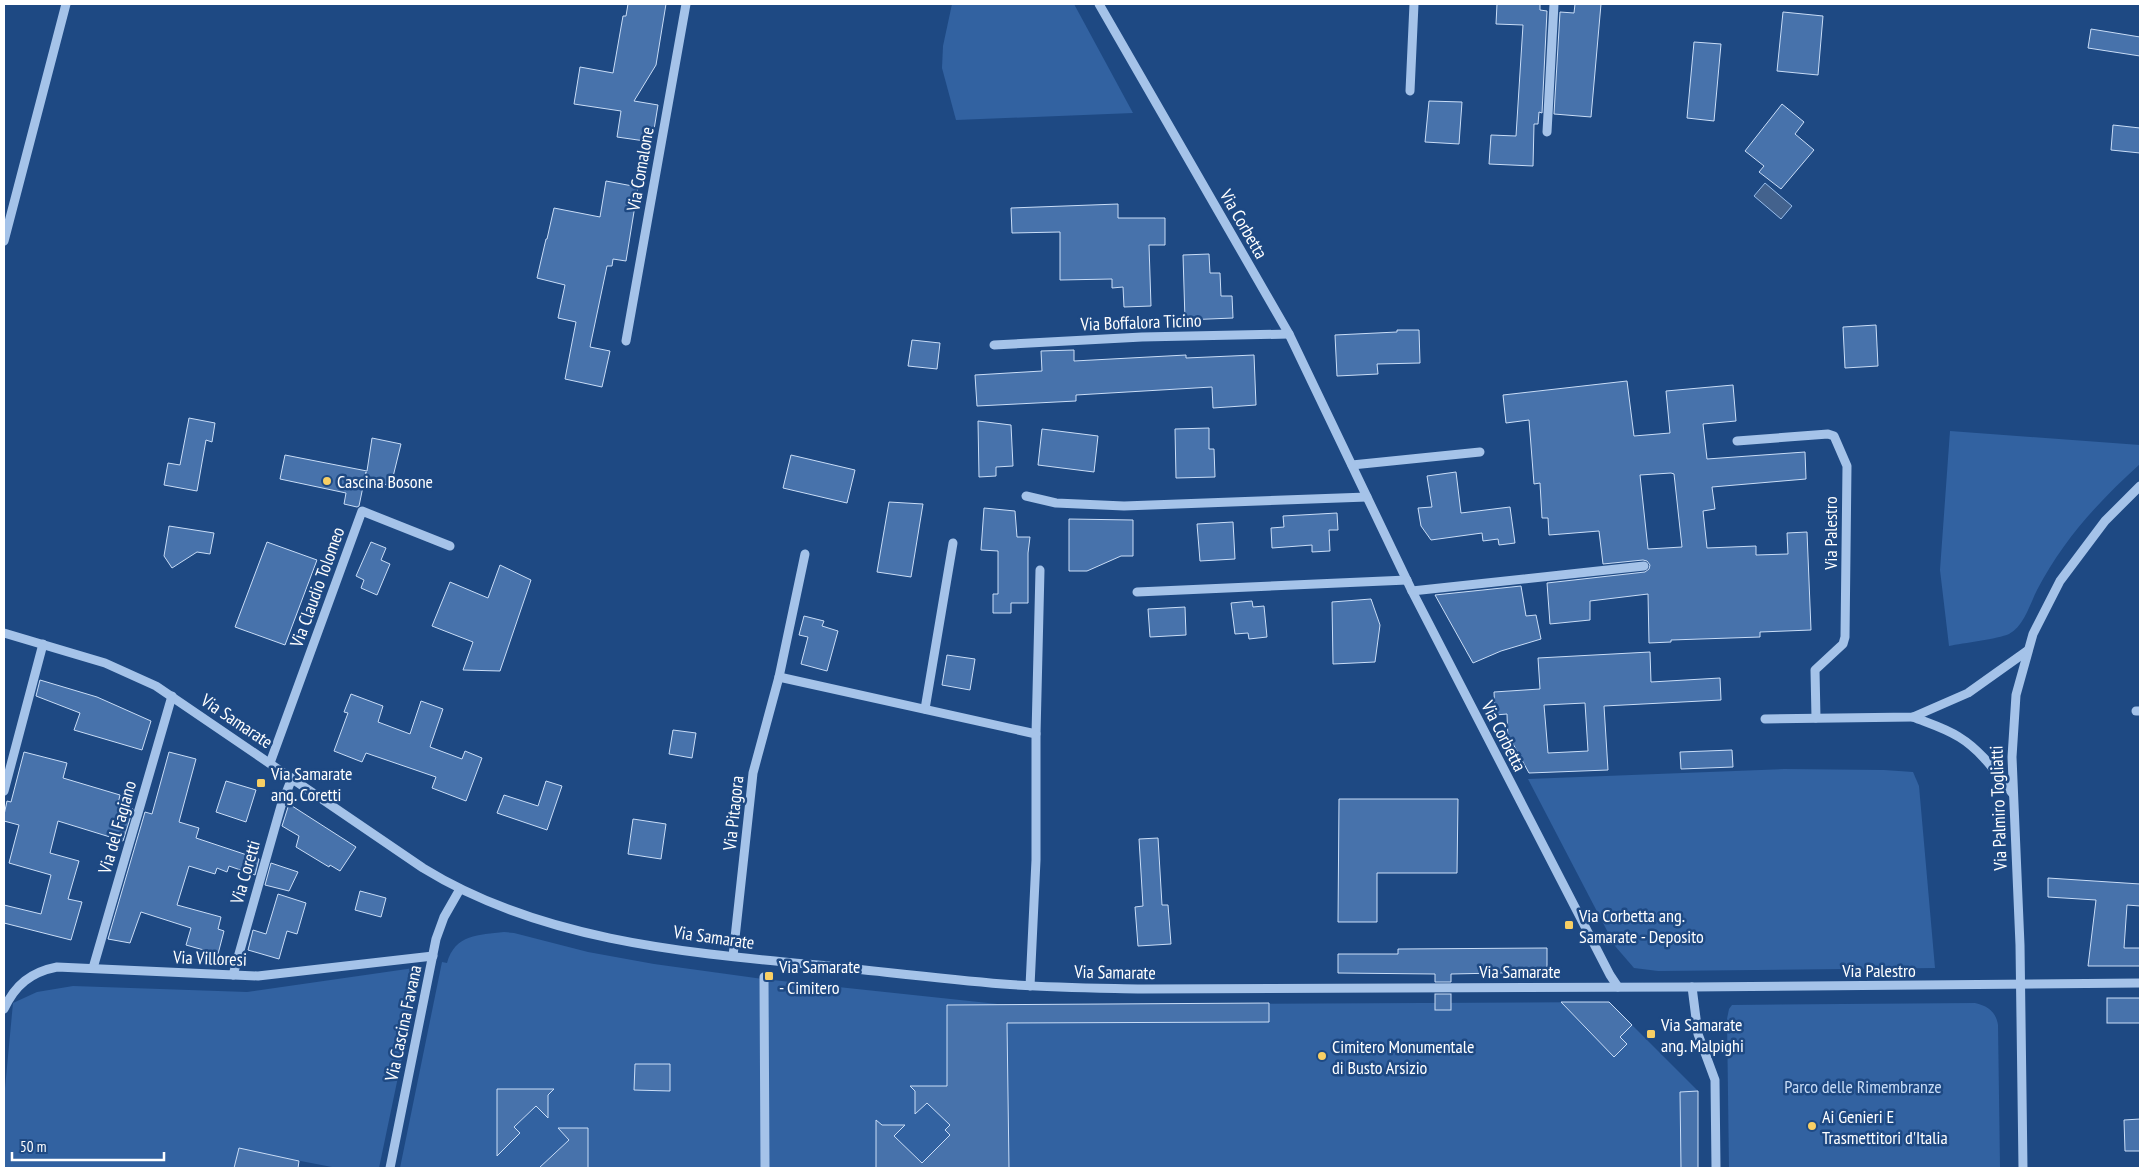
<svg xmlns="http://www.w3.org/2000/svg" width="2144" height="1172" font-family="'PT Sans Narrow',sans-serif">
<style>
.green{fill:#3262a1}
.water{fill:#43628d;stroke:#98bdeb}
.building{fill:#4772ab;stroke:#c9ddf7;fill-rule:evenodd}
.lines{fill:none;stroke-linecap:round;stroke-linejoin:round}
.minor{stroke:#a5c3e9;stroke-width:9}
.poi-dot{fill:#f8cf64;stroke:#1e4983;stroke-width:2}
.labels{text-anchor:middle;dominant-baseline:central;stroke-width:5;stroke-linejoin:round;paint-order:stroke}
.street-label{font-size:18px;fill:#fff;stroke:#1e4983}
.poi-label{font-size:18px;fill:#fff;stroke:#1e4983;text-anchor:start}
.park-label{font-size:18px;fill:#c9ddf7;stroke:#1e4983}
</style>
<rect width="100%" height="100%" fill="#1e4983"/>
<g class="green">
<polygon points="952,4 1074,4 1133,113 956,120 942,68 943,46"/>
<path d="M1950 431 2140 445V464C2099 501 2063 540 2037 590 2030 604 2024 626 2009 634 1998 639 1963 643 1949 646L1940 570Z"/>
<polygon points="1784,769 1884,770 1913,772 1919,786 1935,968 1658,971 1634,968 1615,946 1528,779"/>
<path d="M504 932 514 933 588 952 654 964 763 979 1007 1005 1609 1002 1698 1091V1168H400L442 962 447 963C455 934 479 935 504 932Z"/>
<polygon points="421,967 379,1168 337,1168 239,1149 234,1168 4,1168 4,1099 13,1003 37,992 73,986 247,992"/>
<path d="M1975 1003C1988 1006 1996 1012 1998 1025L2000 1168H1729L1727 1019 1729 1009 1732 1005Z"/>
</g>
<polygon class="water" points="1765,183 1792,206 1781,219 1754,196"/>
<g class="building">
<polygon points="628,4 666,4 656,65 634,101 658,105 652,142 617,137 621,111 574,104 580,67 613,73 623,16 626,16"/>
<polygon points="1497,4 1540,4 1540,10 1547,11 1542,113 1539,112 1538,124 1534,124 1533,166 1489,164 1491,135 1516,136 1523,25 1496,24"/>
<polygon points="1575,4 1601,4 1591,117 1554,114 1560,12 1574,13"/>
<polygon points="1783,12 1823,16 1818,75 1777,71"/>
<polygon points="2091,29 2140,37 2140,56 2088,48"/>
<polygon points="1694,42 1721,44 1714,121 1687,118"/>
<polygon points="1429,101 1462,102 1459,144 1425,142"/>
<polygon points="1782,104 1804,122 1795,134 1814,150 1781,189 1759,172 1764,166 1745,151"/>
<polygon points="2113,125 2140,128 2140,153 2111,150"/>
<polygon points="606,181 638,187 626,261 613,259 612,266 607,266 590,347 610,351 602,387 565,379 576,322 558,318 565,285 537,278 546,239 547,239 554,208 600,217"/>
<polygon points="1118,204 1118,218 1165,218 1165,245 1149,245 1151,306 1124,307 1123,287 1112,288 1112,279 1060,280 1060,232 1012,233 1011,208"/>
<polygon points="1209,254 1210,273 1220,273 1221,296 1232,296 1233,318 1185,320 1183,255"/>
<polygon points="1876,325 1878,366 1845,368 1843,327"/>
<polygon points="1397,330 1419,330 1420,363 1377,364 1378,374 1337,376 1335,335 1397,332"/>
<polygon points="912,340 940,343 937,369 908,366"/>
<polygon points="1074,350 1074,361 1186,355 1186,358 1254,355 1256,405 1213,408 1212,387 1076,395 1076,401 977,406 975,375 1042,371 1041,351"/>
<path d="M1627 381 1634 436 1670 433 1666 391 1733 385 1736 421 1703 424 1707 459 1805 452 1806 479 1712 487 1715 509 1703 511 1707 548 1756 546V555L1788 554 1787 533 1807 532 1811 630 1760 632V637L1671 640V642L1649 643 1648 594 1590 601V620L1550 624 1547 583 1645 572 1649 569 1650 565 1647 561 1643 560 1603 564 1599 531 1549 535 1548 518H1542L1540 483 1534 484 1529 420 1506 423 1503 395ZM1671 473 1674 474 1682 547 1648 549 1640 475Z"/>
<polygon points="189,418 215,423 212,442 206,440 197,491 164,485 168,463 180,465"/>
<polygon points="978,421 1011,425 1013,466 996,467 996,476 979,477"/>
<polygon points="1209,428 1209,449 1214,449 1215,477 1176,478 1175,429"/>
<polygon points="1042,429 1098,436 1094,472 1038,465"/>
<polygon points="372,438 401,444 391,485 365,483 366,472 359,506 357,507 344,504 346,493 280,479 285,455 367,471"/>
<polygon points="791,455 855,470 847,503 783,488"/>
<polygon points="1456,472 1461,513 1510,507 1515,543 1499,545 1498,539 1483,541 1482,533 1431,540 1421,526 1418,508 1432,507 1427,476"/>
<polygon points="889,502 923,504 911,577 877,572"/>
<polygon points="984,508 1015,511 1017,537 1030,537 1028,553 1028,603 1011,603 1011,613 993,613 993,594 998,594 998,551 981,550"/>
<polygon points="1337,513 1338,530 1329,530 1330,551 1312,552 1312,545 1272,548 1271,528 1284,527 1283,516"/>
<polygon points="1069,519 1133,520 1133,556 1121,556 1087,571 1069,571"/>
<polygon points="1233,522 1235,559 1200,561 1197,524"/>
<polygon points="169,526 214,533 210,554 197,552 172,568 164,556"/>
<polygon points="267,542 317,560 285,645 235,627"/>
<polygon points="371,542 386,548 381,560 390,564 377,595 361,588 364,580 356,576"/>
<polygon points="500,565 531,580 500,671 463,670 473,642 432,626 450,582 488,598"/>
<polygon points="1521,586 1526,616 1536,615 1541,639 1501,651 1473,663 1435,595"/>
<polygon points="1371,599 1380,625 1375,662 1333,664 1332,602"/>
<polygon points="1252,601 1253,607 1264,606 1267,637 1249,639 1248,633 1235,634 1231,603"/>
<polygon points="1185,607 1186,635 1150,637 1148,609"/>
<polygon points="804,616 824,621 822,626 838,631 827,671 801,664 808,637 799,635"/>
<path d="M1650 652 1651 682 1720 678 1721 700 1604 706 1608 770 1529 773 1512 742H1508L1507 714 1495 715 1494 692 1540 689 1538 658ZM1585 703 1588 751 1548 753 1544 705Z"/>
<polygon points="947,655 975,659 970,690 942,685"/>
<polygon points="40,680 97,697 151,721 142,750 74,730 80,713 36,696"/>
<polygon points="351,694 383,706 378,722 410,734 421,701 443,709 430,747 462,759 465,751 482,758 466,801 432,788 436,777 366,753 362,762 334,751 348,713 344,712"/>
<polygon points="673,730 696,733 692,758 669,754"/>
<polygon points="1732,750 1733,767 1681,769 1680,752"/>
<polygon points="24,752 67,763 63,778 120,795 118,804 133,809 123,841 58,821 50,853 79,861 68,899 82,902 71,940 4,923 4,905 41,914 51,875 9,863 19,825 4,821 4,815 7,801 11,802"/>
<polygon points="169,752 196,759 179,822 199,828 196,838 259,859 255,875 229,866 227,872 217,868 215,874 189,866 177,905 221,917 218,929 224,931 218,954 186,945 191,928 141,912 130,943 108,939 145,812 152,814"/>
<polygon points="226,781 256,790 246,822 216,812"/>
<polygon points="546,781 562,786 547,830 497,813 504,795 538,806"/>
<polygon points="1339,799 1458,799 1457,873 1377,873 1377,922 1338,922"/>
<polygon points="289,804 356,847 340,871 330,865 329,867 296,847 299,836 282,826"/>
<polygon points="633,819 666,824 661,859 628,854"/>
<polygon points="1158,838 1162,905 1168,905 1171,944 1138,946 1135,907 1143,906 1139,839"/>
<polygon points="271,863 298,872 289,891 265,885"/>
<polygon points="2048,878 2140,884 2140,906 2127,905 2124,948 2140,948 2140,966 2088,966 2096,900 2048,897"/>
<polygon points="360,891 386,898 381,917 355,910"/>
<polygon points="278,894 306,903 297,934 287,931 279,959 248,950 253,930 266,934"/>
<polygon points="1547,948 1547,972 1451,974 1451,982 1435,982 1435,974 1338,973 1338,954 1398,954 1398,949"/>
<rect x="1435" y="994" width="16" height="16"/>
<rect x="2107" y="998" width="33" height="25"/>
<polygon points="1561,1002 1609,1002 1632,1025 1620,1037 1627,1044 1614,1057"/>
<polygon points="1269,1003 1269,1022 1007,1023 1009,1168 876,1168 876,1120 882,1125 905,1125 894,1136 922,1163 950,1135 945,1130 950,1125 927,1103 915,1114 915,1091 910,1086 947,1086 947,1005"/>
<polygon points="635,1064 670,1064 670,1091 634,1090"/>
<polygon points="497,1089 554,1089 548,1095 548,1118 536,1106 514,1127 520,1133 497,1156"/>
<polygon points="1698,1091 1698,1168 1681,1168 1680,1092"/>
<polygon points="2140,1119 2140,1151 2125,1151 2124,1120"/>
<polygon points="558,1128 588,1128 588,1168 539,1168 569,1140"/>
<polygon points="239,1148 299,1161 298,1168 234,1168"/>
</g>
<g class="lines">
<g class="minor">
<polyline points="1099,4 1289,334 1412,591 1610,975 1618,987"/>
<polyline points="1410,91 1414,4"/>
<polyline points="1547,132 1554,4"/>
<polyline points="4,241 66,4"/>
<polyline points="626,341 686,4"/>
<polyline points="994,345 1142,337 1289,334"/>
<polyline points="1737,441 1828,434 1834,436 1847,466 1845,637 1843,644 1815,670 1816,718"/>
<polyline points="1352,465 1480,452"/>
<polyline points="1026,496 1056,503 1124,506 1367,497"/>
<polyline points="1412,591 1644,566"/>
<polyline points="1137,592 1407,580"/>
<path d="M4 633 105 663 156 686 423 868C543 942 690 953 827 966 886 972 944 979 1003 984 1050 988 1097 988 1143 989L1692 987 2140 983"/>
<polyline points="779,677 805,554"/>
<polyline points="925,709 953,543"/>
<polyline points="2136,711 2140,711"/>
<path d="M1913 717C1928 723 1945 728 1959 737 1982 751 1997 774 2013 794"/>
<polyline points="1765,719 1913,717 1968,693 2027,651"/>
<polyline points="1036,734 1040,570"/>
<polyline points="270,763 362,511 450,546"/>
<polyline points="4,791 43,644"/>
<polyline points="733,956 753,773 779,677 1036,734 1036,860 1030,986"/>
<polyline points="93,968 172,696"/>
<polyline points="233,975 281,806 292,778"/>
<polyline points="764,977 765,1168"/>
<polyline points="1692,987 1698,1034 1715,1080 1716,1168"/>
<path d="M4 1009C15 985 31 972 57 967L258 976 433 956"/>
<polyline points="390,1168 436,939 444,917 460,889"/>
<polyline points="2023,1168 2020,945 2012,757 2016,695 2033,634 2060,581 2105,521 2140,486"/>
</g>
</g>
<g class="poi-dot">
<circle cx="327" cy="481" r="5"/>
<rect x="256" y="778" width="10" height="10" rx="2.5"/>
<rect x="1564" y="920" width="10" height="10" rx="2.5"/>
<rect x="764" y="971" width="10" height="10" rx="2.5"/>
<rect x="1646" y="1029" width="10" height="10" rx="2.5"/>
<circle cx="1322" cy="1056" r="5"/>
<circle cx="1812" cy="1126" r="5"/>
</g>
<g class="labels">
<g class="street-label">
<text transform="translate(640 169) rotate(-80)">Via Comalone</text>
<text transform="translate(1244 224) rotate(60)">Via Corbetta</text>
<text transform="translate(1141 322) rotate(-2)">Via Boffalora Ticino</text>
<text transform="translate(1830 533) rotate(-90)">Via Palestro</text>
<text transform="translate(317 587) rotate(-70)">Via Claudio Tolomeo</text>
<text transform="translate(237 721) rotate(34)">Via Samarate</text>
<text transform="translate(1504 736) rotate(63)">Via Corbetta</text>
<text transform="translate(1998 808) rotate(-92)">Via Palmiro Togliatti</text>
<text transform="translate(733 813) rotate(-84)">Via Pitagora</text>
<text transform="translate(117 827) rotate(-74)">Via del Fagiano</text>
<text transform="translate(245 872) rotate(-74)">Via Coretti</text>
<text transform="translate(714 937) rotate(8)">Via Samarate</text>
<text transform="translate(210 958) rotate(2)">Via Villoresi</text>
<text x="1879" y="970">Via Palestro</text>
<text x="1520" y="971">Via Samarate</text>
<text transform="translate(1115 972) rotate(1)">Via Samarate</text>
<text transform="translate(403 1023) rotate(-78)">Via Cascina Favana</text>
</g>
<g class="poi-label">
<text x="337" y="481">Cascina Bosone</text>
<text x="271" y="773">Via Samarate<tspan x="271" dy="21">ang. Coretti</tspan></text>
<text x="1579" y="915">Via Corbetta ang.<tspan x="1579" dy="21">Samarate - Deposito</tspan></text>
<text x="779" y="966">Via Samarate<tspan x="779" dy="21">- Cimitero</tspan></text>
<text x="1661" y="1024">Via Samarate<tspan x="1661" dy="21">ang. Malpighi</tspan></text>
<text x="1332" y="1046">Cimitero Monumentale<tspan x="1332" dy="21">di Busto Arsizio</tspan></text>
<text x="1822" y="1116">Ai Genieri E<tspan x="1822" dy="21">Trasmettitori d'Italia</tspan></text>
</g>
<g class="park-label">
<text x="1863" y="1086">Parco delle Rimembranze</text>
</g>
</g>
<rect width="2144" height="1172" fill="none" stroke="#ffffff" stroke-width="10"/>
<path d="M12 1152v8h152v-8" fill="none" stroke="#ffffff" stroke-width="2.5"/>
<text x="20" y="1152" font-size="15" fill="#ffffff" stroke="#1e4983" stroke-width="4" paint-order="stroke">50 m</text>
</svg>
